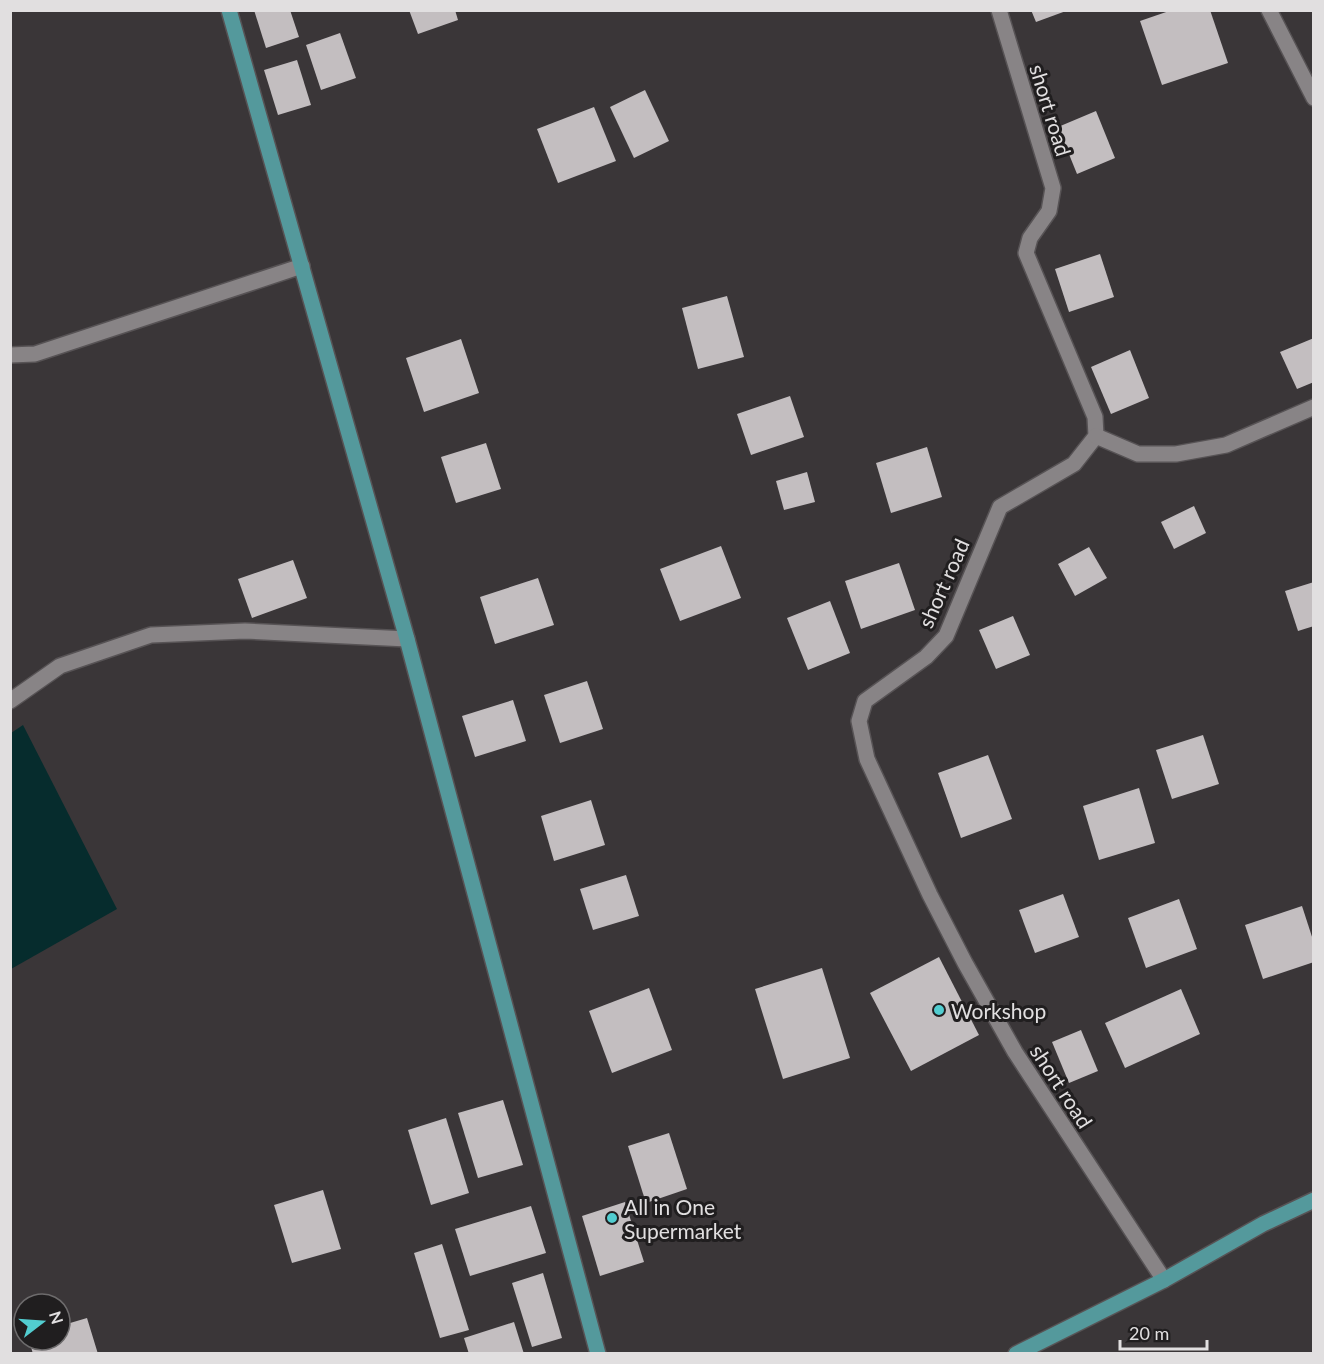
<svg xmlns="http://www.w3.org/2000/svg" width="1324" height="1364" font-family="Lato,sans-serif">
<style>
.water{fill:#062c2d}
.building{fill:#c3bec0}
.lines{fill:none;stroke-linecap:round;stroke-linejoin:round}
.minor-casing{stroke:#575355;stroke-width:18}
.major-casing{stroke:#575355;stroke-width:18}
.minor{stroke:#888486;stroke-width:15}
.major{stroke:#54999c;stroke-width:15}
.poi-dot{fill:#52cdd0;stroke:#201e1f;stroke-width:2}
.labels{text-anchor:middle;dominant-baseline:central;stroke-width:6;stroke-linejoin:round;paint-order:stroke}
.street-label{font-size:21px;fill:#e1dfe0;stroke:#201e1f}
.poi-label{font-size:21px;fill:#e1dfe0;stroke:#201e1f;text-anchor:start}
</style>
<rect width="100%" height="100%" fill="#3a3638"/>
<polygon class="water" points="23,725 117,909 11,969 11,733"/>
<g class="building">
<polygon points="254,10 290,10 299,37 266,48"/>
<polygon points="409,10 455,10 458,20 418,34"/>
<polygon points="1031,10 1066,10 1066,11 1036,22"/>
<polygon points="1172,10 1210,10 1228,63 1162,85 1140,21"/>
<polygon points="340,33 356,78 321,90 306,45"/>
<polygon points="297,60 311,105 278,115 264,70"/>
<polygon points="645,90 669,141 634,158 610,107"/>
<polygon points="594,107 616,161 558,183 537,129"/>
<polygon points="1096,111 1115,158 1077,174 1058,127"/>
<polygon points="1100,254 1114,297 1069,312 1055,269"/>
<polygon points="727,296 744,357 698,369 682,308"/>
<polygon points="1314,338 1314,382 1297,389 1280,352"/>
<polygon points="461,339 479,393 424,412 406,358"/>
<polygon points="1130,350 1149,398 1111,414 1091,367"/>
<polygon points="790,396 804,437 751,455 737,414"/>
<polygon points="486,443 501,489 456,503 441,457"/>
<polygon points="927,447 942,497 891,513 876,463"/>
<polygon points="807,472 815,502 784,510 776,481"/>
<polygon points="1194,506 1206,533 1174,549 1161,522"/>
<polygon points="721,546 741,598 680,621 660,569"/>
<polygon points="1089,547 1107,578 1075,596 1058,564"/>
<polygon points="293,560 307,598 252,618 238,579"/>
<polygon points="899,563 915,610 861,629 845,581"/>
<polygon points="538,578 554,625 495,644 480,597"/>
<polygon points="1314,582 1314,626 1298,631 1285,591"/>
<polygon points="830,601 850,653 808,670 787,618"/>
<polygon points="1013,616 1030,655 996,669 979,630"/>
<polygon points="587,681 603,729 560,743 544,695"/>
<polygon points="513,700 526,741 475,757 462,716"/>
<polygon points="1203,735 1219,784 1172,799 1156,750"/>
<polygon points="988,755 1012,819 961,838 938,773"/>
<polygon points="1139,788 1155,843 1099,860 1083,806"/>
<polygon points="591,800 605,845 554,861 541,816"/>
<polygon points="626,875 639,916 593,930 580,889"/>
<polygon points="1063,894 1079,937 1035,953 1019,910"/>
<polygon points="1179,899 1197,949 1146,968 1128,918"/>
<polygon points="1302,906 1314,943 1314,962 1263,979 1245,925"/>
<polygon points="939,957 979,1035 911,1071 870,993"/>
<polygon points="822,968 850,1058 783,1079 755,989"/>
<polygon points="649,988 672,1050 612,1073 589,1011"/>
<polygon points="1181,989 1200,1034 1125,1068 1105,1023"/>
<polygon points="1081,1030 1098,1071 1069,1083 1052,1042"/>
<polygon points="503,1100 523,1165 478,1178 458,1113"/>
<polygon points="446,1118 469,1193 431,1205 408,1130"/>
<polygon points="669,1133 687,1189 646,1203 628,1146"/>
<polygon points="323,1190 341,1249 292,1263 274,1205"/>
<polygon points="625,1202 644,1262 600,1276 582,1216"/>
<polygon points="531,1206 546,1253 470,1276 455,1229"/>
<polygon points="442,1244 469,1330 440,1338 414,1253"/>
<polygon points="543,1273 562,1338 532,1347 512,1283"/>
<polygon points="87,1318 98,1354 33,1354 29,1340 60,1340 60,1326"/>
<polygon points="514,1322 524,1354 469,1354 464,1338"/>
</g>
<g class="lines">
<defs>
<g id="minor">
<polyline points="999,10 1053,188 1049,211 1030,238 1026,253 1095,417 1096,436 1074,464 1000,507 946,636 926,657 865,701 859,721 867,759 930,895 965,963 1015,1052 1164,1280"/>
<polyline points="1269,10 1314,98"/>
<polyline points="10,355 35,354 302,266"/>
<polyline points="1096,436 1138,454 1176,454 1226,445 1314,407"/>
<polyline points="10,701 60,666 151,635 245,631 407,639"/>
</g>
<g id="major">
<polyline points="229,10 407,639 598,1354"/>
<polyline points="1016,1354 1164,1280 1263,1224 1314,1200"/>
</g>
</defs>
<use href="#minor" class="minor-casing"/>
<use href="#major" class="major-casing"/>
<use href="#minor" class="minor"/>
<use href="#major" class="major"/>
</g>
<g class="poi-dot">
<circle cx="939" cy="1010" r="6"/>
<circle cx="612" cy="1218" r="6"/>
</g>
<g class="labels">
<g class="street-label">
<text transform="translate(1051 110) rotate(73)">short road</text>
<text transform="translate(943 583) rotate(-66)">short road</text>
<text transform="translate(1062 1086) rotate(57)">short road</text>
</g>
<g class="poi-label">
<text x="951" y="1010">Workshop</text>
<text x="624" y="1206">All in One<tspan x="624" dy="24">Supermarket</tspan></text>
</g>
</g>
<rect width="1324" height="1364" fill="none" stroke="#e1dfe0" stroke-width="24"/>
<g transform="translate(42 1322) rotate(73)"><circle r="28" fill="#201e1f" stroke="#6d6b6c" stroke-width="1.5"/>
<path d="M0-4.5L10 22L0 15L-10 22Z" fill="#52cdd0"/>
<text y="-9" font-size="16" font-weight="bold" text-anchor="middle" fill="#e1dfe0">N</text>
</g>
<path d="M1120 1340v9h87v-9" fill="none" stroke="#e1dfe0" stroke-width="3"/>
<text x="1129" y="1340" font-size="18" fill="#e1dfe0" stroke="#201e1f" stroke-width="4.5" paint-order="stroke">20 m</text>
</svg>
